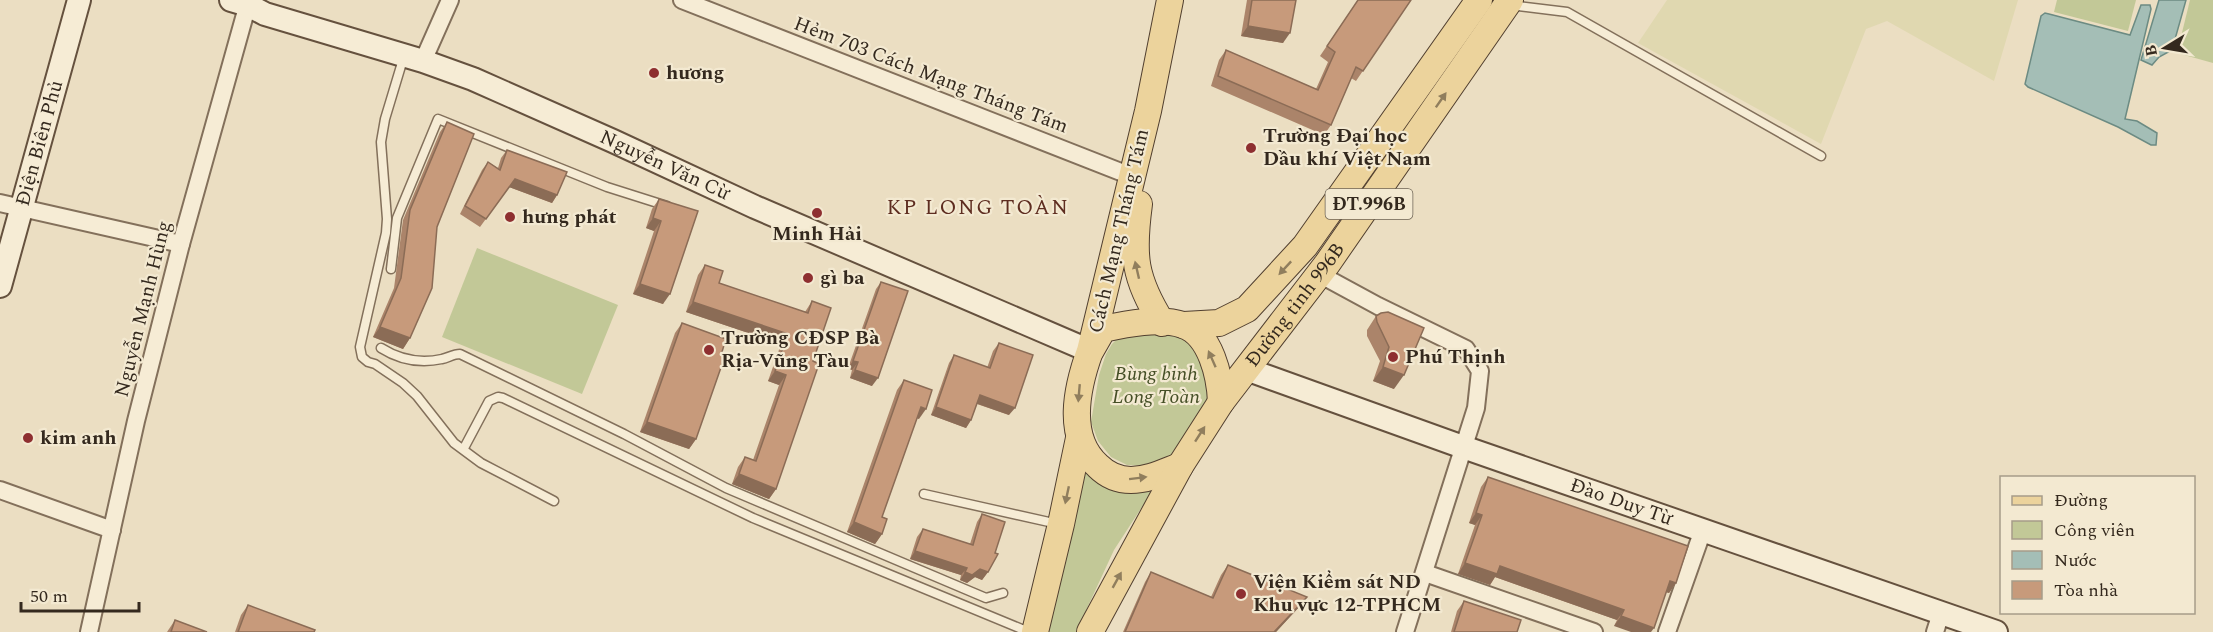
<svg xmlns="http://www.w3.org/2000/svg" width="2213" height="632" font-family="Spectral,serif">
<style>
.farmland{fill:#e0d8b0}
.green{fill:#c2c897}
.water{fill:#a4beb6;stroke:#6c8b83;stroke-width:1.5}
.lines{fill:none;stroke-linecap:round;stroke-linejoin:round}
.lane-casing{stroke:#83705b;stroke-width:11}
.street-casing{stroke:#83705b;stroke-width:20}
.secondary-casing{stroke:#65513e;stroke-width:26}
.primary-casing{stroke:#513f2f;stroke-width:28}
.lane{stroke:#f6ecd5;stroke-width:8}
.street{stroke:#f6ecd5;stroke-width:16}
.secondary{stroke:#f6ecd5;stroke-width:22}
.primary{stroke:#ecd39c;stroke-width:26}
.wall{fill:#ab846a}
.shaded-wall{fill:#8b6c56}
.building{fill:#c79a7b;stroke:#8b6c56;stroke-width:1.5}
.oneway{fill:#907e5d}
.poi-dot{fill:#8e2f30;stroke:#f3e9d1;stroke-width:2}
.labels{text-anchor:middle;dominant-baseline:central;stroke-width:4.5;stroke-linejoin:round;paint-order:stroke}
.shield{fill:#f3e9d1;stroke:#6d6354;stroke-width:1.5}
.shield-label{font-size:18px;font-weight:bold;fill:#34291e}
.poi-label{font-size:20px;font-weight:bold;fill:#34291e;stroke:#f3e9d1;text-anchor:start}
.street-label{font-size:20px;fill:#34291e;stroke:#f3e9d1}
.park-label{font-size:20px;font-style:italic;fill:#454f26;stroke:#f3e9d1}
.neighbourhood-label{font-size:21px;letter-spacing:1.5px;fill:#5e2d20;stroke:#f3e9d1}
</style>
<rect width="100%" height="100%" fill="#ebdec2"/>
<polygon class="farmland" points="1667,0 2018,0 1994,81 1887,21 1866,29 1821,144 1638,43"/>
<g class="green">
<polygon points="2057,0 2136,0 2128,31 2054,12"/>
<polygon points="2190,0 2213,0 2213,63 2177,53"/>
<polygon points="477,248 618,305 582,394 442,337"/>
<polygon points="1144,326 1195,339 1213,399 1174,458 1148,466 1127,465 1111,457 1098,441 1091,422 1099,375 1106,354 1112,344 1120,336"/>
<polygon points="1081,459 1155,487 1114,550 1076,632 1042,632"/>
</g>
<g class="water">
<polygon points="2159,0 2186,0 2172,50 2159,57 2152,65 2141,60"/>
<polygon points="2141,5 2150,5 2151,9 2125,119 2137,121 2157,133 2156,145 2151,145 2118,127 2028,87 2025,84 2041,16 2045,13 2049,14 2130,35"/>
</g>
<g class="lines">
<defs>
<g id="lane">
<polyline points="1510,5 1567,12 1821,156"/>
<polyline points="404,56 385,119 381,142 387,219 386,233 360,347 362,357 368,362 375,364 403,383 417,396 454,443 481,463 554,501"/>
<polyline points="391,269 397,218 438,119 607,187 667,206"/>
<path d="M381 348C400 360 419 364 442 359 448 358 453 354 460 354L624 434 726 488 986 598 1003 593"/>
<polyline points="464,448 489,401 498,397 503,398 753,518 1029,632"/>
<polyline points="924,494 1058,524"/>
</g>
<g id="street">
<polyline points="682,0 1131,176"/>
<polyline points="423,61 450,0"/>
<polyline points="0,203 181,244"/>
<polyline points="1319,274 1378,306 1466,349 1480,371 1476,408 1405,632"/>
<polyline points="0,490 112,530"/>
<polyline points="1425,573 1594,632"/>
<polyline points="89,632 136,421 181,244 249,0"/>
<polyline points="1667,632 1703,530"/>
<polyline points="1935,632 1941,613"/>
</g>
<g id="secondary">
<path id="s1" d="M231 0 248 5 265 14 423 61 473 79 613 141 755 207 1090 351"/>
<path id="s2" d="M0 286 79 0"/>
<path id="s3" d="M1246 369 1463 447 1996 632"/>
</g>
<g id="primary">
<path d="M1170 0 1148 111 1090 351C1077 387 1065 437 1098 466 1107 475 1118 480 1131 480 1148 480 1164 472 1180 466"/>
<path d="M1139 204C1132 256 1134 278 1162 323"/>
<polyline points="1184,325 1219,323 1247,309 1305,246 1479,0"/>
<path d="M1091 350 1103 329C1126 324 1160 317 1183 325 1211 334 1220 377 1221 402"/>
<polyline points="1035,632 1061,524 1079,438"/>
<path id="s4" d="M1090 632 1180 466 1221 402 1327 264 1510 0"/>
</g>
</defs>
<use href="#lane" class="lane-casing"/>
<use href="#street" class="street-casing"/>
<use href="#secondary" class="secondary-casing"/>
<use href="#primary" class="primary-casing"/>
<use href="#lane" class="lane"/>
<use href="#street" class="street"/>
<use href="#secondary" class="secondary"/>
<use href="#primary" class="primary"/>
</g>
<g class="wall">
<polygon points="1247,0 1296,0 1283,43 1241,36"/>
<polygon points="1358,0 1411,0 1356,81 1351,78 1331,125 1324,135 1211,86 1219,60 1226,50 1316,89 1328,62 1320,56"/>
<polygon points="447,122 437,227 410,338 403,349 373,337 394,288 403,220 440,132"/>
<polygon points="507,150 557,195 552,203 509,187 480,227 460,214 482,170 488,162 498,168 501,158"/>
<polygon points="659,199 698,211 663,304 633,294 654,231 646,228 652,209"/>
<polygon points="705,265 719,283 805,312 812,301 813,361 776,489 769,499 732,484 738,467 745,457 753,460 779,385 768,381 781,344 686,312 698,275"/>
<polygon points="881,282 872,386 850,378 852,370 848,368 876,289"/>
<polygon points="1388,312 1394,389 1373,381 1380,361 1367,336 1367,330 1376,316"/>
<polygon points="682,323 721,355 696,439 689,449 640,432 675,333"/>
<polygon points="999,343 1009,415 977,404 971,420 966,428 931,415 949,363 954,355 987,368 993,351"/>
<polygon points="904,380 919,419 917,418 882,517 882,534 875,544 847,532 897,390"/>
<polygon points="1488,477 1676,583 1669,593 1666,592 1614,626 1617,620 1495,577 1490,585 1458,574 1475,525 1469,523 1481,487"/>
<polygon points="982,514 988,572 982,580 975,577 967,583 960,580 961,575 910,559 917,537 923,529 970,544 977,522"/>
<polygon points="1228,565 1300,606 1276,632 1123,632 1145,582 1151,572 1211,597 1221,575"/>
<polygon points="1464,601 1517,632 1451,632 1457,611"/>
<polygon points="248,605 314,632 235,632 241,615"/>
<polygon points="175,620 207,632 167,632"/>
</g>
<g class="shaded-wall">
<polygon points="1248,26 1290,33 1283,43 1241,36"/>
<polygon points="515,179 557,195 552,203 509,187 480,227"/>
<polygon points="653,218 661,221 654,231 646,228"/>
<polygon points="640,284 670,294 663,304 633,294"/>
<polygon points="693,302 788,334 781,344 686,312"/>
<polygon points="380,327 410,338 403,349 373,337"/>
<polygon points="853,361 858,362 852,370 848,368"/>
<polygon points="1383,367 1404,375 1394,389 1373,381"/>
<polygon points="855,370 878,378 872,386 850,378"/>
<polygon points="775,371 786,375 779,385 768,381"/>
<polygon points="980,395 1015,408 1009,415 975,403"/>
<polygon points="921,407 926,409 919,419 914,417"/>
<polygon points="936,407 971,420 966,428 931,415"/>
<polygon points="647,422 696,439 689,449 640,432"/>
<polygon points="739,474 776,489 769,499 732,484"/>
<polygon points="1476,513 1482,515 1475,525 1469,523"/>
<polygon points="854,522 882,534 875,544 847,532"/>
<polygon points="915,551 967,568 961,575 910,559"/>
<polygon points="1465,563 1500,566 1624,610 1617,620 1495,577 1490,585 1458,574"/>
<polygon points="980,569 988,572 982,580 975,577 967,583 960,580 965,572"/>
<polygon points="1670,581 1676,583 1669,593 1663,591"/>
<polygon points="1307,597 1300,606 1276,632 1274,632"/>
<polygon points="1621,616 1654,628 1651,632 1631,632 1614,626"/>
</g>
<g class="building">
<polygon points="1252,0 1296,0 1290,33 1248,26"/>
<polygon points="1358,0 1411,0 1363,71 1356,67 1331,125 1218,76 1226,50 1318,90 1335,52 1327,46"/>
<polygon points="447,122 474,134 437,227 432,288 410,338 380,327 401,278 410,210"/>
<polygon points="507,150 567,172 557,195 515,179 486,219 465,206 488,162 500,170"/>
<polygon points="659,199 698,211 670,294 640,284 661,221 653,218"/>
<polygon points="705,265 723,271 719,283 808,313 812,301 831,308 813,361 819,364 776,489 739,474 745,457 756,461 786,375 775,371 788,334 693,302"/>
<polygon points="881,282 908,291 878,378 855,370 858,362 853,361"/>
<polygon points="1388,312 1424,328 1404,375 1383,367 1389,347 1377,322 1376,316 1381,313"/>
<polygon points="682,323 726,339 721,355 725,356 696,439 647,422"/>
<polygon points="999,343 1033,355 1015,408 980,395 971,420 936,407 954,355 990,368"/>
<polygon points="904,380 932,390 926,409 921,407 882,517 887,519 882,534 854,522"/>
<polygon points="1488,477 1688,546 1676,583 1670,581 1654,628 1621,616 1624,610 1500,566 1497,574 1465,563 1482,515 1476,513"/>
<polygon points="982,514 1005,522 995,553 998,554 988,572 980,569 972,575 965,572 967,568 915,551 923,529 973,545"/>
<polygon points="1228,565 1307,597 1274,632 1125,632 1151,572 1213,598"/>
<polygon points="1464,601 1521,620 1517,632 1454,632"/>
<polygon points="248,605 315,630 314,632 238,632"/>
<polygon points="175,620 207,632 171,632"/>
</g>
<defs><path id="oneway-solid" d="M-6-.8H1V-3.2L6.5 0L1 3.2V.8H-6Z" transform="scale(1.5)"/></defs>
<g class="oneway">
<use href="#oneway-solid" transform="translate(1441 100) rotate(-55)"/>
<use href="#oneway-solid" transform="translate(1285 268) rotate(133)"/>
<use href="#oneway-solid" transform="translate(1137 270) rotate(-103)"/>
<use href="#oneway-solid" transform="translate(1212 359) rotate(-114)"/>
<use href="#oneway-solid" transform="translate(1079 393) rotate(95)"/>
<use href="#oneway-solid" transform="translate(1200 434) rotate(-57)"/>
<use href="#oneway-solid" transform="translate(1138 478) rotate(-7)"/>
<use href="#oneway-solid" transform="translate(1067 495) rotate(102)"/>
<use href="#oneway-solid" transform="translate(1117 580) rotate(-61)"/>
</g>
<g class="poi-dot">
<circle cx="654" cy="73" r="6"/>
<circle cx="1251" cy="148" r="6"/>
<circle cx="817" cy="213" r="6"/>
<circle cx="510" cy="217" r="6"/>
<circle cx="808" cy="278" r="6"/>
<circle cx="709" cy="350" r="6"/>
<circle cx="1393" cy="357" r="6"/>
<circle cx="28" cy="438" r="6"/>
<circle cx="1241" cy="594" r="6"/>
</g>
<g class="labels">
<rect class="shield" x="1325.5" y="189" width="87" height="30" rx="4.5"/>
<g class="shield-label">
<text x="1369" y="204">ĐT.996B</text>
</g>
<g class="poi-label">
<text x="666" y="73">hương</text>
<text x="1263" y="136">Trường Đại học<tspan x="1263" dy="23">Dầu khí Việt Nam</tspan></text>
<text x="522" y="217">hưng phát</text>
<text x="817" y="234" text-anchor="middle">Minh Hải</text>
<text x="820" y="278">gì ba</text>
<text x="721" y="338">Trường CĐSP Bà<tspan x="721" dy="23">Rịa-Vũng Tàu</tspan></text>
<text x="1405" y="357">Phú Thịnh</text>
<text x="40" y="438">kim anh</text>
<text x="1253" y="582">Viện Kiểm sát ND<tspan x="1253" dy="23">Khu vực 12-TPHCM</tspan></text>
</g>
<g class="street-label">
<text transform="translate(931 75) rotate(21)">Hẻm 703 Cách Mạng Tháng Tám</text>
<text stroke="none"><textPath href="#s2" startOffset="148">Điện Biên Phủ</textPath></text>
<text stroke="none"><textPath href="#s1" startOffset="465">Nguyễn Văn Cừ</textPath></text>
<text transform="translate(1119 231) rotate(-77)">Cách Mạng Tháng Tám</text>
<text stroke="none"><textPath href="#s4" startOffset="387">Đường tỉnh 996B</textPath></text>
<text transform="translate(143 309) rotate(-76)">Nguyễn Mạnh Hùng</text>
<text stroke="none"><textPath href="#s3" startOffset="398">Đào Duy Từ</textPath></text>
</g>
<g class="park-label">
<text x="1156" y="374">Bùng binh<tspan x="1156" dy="23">Long Toàn</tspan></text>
</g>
<g class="neighbourhood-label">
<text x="978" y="208">KP LONG TOÀN</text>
</g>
</g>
<rect x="2000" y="476" width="195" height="138" fill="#f3e9d1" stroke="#a79c89" stroke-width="1.5"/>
<rect x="2012" y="496" width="30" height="9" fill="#ecd39c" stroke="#a79c89" stroke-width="1.5"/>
<text x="2054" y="506" font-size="18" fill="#34291e">Đường</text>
<rect x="2012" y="521" width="30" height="18" fill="#c2c897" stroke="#a79c89" stroke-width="1.5"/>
<text x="2054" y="536" font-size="18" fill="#34291e">Công viên</text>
<rect x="2012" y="551" width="30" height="18" fill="#a4beb6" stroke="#a79c89" stroke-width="1.5"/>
<text x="2054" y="566" font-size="18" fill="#34291e">Nước</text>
<rect x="2012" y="581" width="30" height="18" fill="#c79a7b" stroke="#a79c89" stroke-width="1.5"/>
<text x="2054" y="596" font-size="18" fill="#34291e">Tòa nhà</text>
<g transform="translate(2165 48) rotate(259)" stroke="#f3e9d1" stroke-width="4.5" paint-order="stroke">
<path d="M0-4.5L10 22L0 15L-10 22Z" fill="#34291e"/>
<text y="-9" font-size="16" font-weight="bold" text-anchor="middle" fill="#34291e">B</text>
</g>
<path d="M21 602v9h118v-9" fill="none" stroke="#34291e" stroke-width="3"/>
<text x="30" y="602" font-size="18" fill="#34291e" stroke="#f3e9d1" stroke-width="4.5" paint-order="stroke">50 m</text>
</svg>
